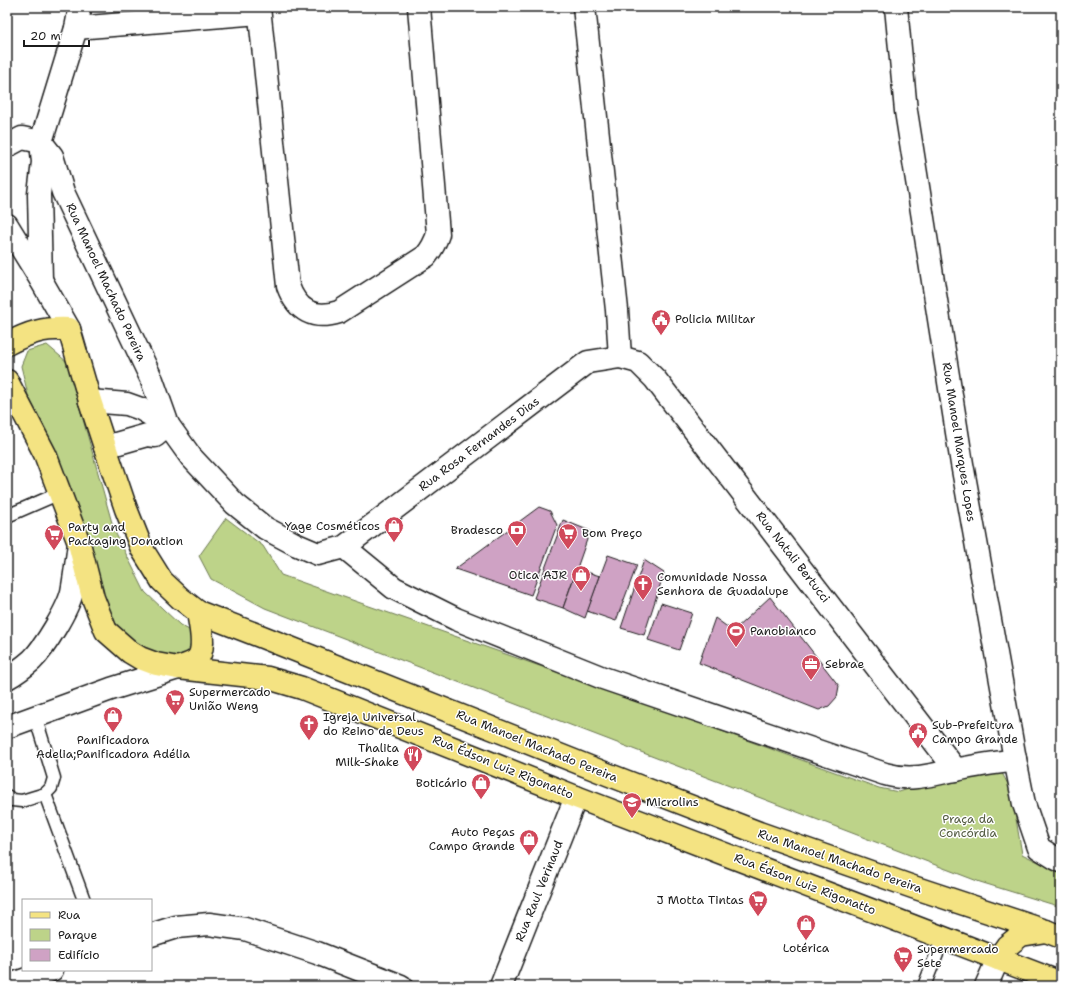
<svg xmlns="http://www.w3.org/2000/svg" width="1068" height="993" font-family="'Shantell Sans',sans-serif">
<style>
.green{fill:#bdd389;stroke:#6c7852}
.building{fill:#cfa2c4;stroke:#1c1c1c}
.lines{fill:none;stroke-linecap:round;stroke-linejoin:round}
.service-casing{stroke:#1c1c1c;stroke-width:15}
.minor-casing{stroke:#1c1c1c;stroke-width:25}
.tertiary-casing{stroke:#1c1c1c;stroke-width:25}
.secondary-casing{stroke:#1c1c1c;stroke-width:25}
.primary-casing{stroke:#1c1c1c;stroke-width:25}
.service{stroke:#fff;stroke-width:12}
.minor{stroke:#fff;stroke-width:22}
.tertiary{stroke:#fff;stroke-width:22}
.secondary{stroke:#fff;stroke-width:22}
.primary{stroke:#f4e382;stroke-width:22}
.labels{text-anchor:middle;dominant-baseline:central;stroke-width:3;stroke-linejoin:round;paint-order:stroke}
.street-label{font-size:12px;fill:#1c1c1c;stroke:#fff}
.poi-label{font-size:12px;fill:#1c1c1c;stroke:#fff;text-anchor:start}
.park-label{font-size:12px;fill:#545c42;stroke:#fff}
</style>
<rect width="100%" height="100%" fill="#fff"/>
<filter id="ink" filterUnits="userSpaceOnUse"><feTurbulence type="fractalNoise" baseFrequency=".025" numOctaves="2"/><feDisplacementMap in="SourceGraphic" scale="8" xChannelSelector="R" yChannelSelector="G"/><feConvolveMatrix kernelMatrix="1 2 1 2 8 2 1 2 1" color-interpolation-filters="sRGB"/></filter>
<g filter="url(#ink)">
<g class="green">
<polygon points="47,345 67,362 114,530 145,592 180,625 191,631 194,646 182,658 164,658 132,645 103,606 58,459 28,395 21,366 27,351"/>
<polygon points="226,518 263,546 281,575 605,689 879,788 899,792 940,779 1002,773 1011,790 1022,854 1061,873 1061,907 980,882 265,608 211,579 199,556"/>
</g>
<g class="building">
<polygon points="539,507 550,511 557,525 531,595 455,569"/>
<polygon points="563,520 590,531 563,608 534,598"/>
<polygon points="608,555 637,565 616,621 587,611"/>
<polygon points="644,560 664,573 644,635 621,628"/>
<polygon points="577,569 600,576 585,618 563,608"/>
<polygon points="770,597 839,686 837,697 829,706 819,710 699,663 715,618 733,631"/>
<polygon points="661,603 692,613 679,650 648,640"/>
</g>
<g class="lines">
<defs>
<g id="service">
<polyline points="7,516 60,493"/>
<polyline points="45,794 84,900"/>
<polyline points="7,796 12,800 22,801 45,794 51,788 54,778 35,716"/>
<polyline points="924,986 943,938"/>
</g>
<g id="minor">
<path d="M259 7 288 286C297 311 314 320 339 312L426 256C432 249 435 243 438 234L419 7"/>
<polyline points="584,7 617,310 620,357"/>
<polyline points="896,7 906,111 962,464 1015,759 1024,804 1039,848 1055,858 1061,861"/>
<polyline points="76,28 259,13"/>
<polyline points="41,142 52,156 63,192 152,380 168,425 191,457 235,504 265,528 297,545 318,554 344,547 588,362 620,357 638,362 655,379 956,770"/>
<polyline points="7,146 22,138 41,142"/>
<polyline points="41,280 39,194 43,162 41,142 76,28 80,7"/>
<polyline points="90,401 127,404 141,409 168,425"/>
<polyline points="105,447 147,435 155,436 168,425"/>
<path d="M344 547 394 588 456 619 603 678 885 774C910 781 926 776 950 771 971 767 992 762 1014 761L1015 759"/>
<polyline points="151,935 176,927 209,924 245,929 317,953 401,986"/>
<polyline points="7,986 52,970"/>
<polyline points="501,986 576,797"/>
<polyline points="986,986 998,959"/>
</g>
<g id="tertiary">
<path d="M7 678C16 673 24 667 32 660 45 647 68 609 72 592 75 576 77 559 79 543"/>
<polyline points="7,727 111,689 178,668"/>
</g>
<polyline id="secondary" points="7,225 41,280 69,329"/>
<g id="primary">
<path d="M7 344C30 332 43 328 69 329L90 401 105 447 126 509 142 549 162 581 180 598 198 612 260 636 607 774 759 833 913 887 1046 931 1061 937"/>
<polyline points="7,381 45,454 79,543 93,598 106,631 130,652 140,658 156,664 178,668 268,678 302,688 576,797 1061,983"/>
<path d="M178 668C183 666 191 664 196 660 207 650 200 626 198 612"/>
<polyline points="998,959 1007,946 1021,935 1046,931"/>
</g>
</defs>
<use href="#service" class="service-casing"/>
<use href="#minor" class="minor-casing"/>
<use href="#tertiary" class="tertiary-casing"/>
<use href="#secondary" class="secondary-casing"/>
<use href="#primary" class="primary-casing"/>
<use href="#service" class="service"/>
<use href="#minor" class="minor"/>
<use href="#tertiary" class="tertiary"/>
<use href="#secondary" class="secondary"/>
<use href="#primary" class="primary"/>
</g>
</g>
<defs>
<symbol id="civic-pin" viewBox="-11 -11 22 30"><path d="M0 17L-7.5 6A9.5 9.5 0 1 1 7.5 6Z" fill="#d1495b" stroke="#fff"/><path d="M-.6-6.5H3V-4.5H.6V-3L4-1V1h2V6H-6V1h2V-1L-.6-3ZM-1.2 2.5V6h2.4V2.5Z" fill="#fff"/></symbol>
<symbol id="shop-pin" viewBox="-11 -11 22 30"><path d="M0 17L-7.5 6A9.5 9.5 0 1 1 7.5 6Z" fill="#d1495b" stroke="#fff"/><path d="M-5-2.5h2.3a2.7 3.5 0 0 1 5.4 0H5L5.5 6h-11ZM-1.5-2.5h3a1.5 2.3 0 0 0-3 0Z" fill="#fff"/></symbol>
<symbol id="bank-pin" viewBox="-11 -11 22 30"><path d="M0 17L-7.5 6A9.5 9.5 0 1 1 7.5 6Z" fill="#d1495b" stroke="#fff"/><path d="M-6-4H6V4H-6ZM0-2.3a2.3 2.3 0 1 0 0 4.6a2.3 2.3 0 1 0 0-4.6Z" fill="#fff"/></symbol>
<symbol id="supermarket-pin" viewBox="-11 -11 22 30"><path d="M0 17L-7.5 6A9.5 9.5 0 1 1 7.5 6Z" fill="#d1495b" stroke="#fff"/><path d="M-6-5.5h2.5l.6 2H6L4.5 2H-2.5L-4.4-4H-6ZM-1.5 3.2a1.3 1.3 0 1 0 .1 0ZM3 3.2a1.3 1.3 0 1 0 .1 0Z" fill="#fff"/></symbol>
<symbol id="church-pin" viewBox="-11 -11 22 30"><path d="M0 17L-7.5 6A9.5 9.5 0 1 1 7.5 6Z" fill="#d1495b" stroke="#fff"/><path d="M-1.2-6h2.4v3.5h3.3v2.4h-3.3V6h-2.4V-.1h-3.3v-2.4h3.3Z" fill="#fff"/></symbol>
<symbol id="stadium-pin" viewBox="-11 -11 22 30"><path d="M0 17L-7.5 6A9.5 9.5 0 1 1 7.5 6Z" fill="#d1495b" stroke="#fff"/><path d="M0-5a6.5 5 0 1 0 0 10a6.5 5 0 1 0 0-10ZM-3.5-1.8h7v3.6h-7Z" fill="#fff"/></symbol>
<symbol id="office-pin" viewBox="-11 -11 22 30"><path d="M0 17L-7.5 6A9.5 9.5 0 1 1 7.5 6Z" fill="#d1495b" stroke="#fff"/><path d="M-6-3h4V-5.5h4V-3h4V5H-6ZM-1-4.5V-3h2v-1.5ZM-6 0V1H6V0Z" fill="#fff"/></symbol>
<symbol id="restaurant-pin" viewBox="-11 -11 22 30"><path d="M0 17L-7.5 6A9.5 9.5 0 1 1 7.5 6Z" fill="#d1495b" stroke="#fff"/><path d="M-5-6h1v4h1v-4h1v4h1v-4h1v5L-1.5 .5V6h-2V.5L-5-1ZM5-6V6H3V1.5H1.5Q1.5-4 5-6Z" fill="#fff"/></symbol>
<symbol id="university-pin" viewBox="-11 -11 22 30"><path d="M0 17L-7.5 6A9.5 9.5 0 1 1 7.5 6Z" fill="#d1495b" stroke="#fff"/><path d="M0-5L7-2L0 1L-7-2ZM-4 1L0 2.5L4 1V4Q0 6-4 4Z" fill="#fff"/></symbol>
</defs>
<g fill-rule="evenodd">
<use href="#civic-pin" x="650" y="308" width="22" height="30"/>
<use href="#shop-pin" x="383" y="515" width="22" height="30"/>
<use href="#bank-pin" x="506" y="519" width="22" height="30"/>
<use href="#supermarket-pin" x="557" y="522" width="22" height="30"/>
<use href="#supermarket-pin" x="43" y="523" width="22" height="30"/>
<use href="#shop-pin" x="570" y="564" width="22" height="30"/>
<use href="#church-pin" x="632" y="573" width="22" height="30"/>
<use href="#stadium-pin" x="725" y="620" width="22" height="30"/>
<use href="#office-pin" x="800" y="653" width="22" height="30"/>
<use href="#supermarket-pin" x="164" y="688" width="22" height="30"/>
<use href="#shop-pin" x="102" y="705" width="22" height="30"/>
<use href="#church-pin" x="298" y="713" width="22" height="30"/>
<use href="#civic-pin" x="907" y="721" width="22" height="30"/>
<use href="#restaurant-pin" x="402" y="744" width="22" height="30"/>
<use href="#shop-pin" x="470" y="772" width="22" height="30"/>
<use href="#university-pin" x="621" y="791" width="22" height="30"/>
<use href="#shop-pin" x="518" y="828" width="22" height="30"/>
<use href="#supermarket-pin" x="747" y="889" width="22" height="30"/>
<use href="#shop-pin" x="795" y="913" width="22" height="30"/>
<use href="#supermarket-pin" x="892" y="945" width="22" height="30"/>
</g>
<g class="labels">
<g class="street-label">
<text transform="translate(106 282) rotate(65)">Rua Manoel Machado Pereira</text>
<text transform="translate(959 442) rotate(81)">Rua Manoel Marques Lopes</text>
<text transform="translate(479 444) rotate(-37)">Rua Rosa Fernandes Dias</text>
<text transform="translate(793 557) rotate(52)">Rua Natali Bertucci</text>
<text transform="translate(537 746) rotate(22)">Rua Manoel Machado Pereira</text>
<text transform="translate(503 767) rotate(22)">Rua Édson Luiz Rigonatto</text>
<text transform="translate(840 861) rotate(19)">Rua Manoel Machado Pereira</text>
<text transform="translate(805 884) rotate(21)">Rua Édson Luiz Rigonatto</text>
<text transform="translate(539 891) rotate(-68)">Rua Raul Verinaud</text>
</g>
<g class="poi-label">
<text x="675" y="319">Policia Militar</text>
<text x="380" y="526" text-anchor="end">Yage Cosméticos</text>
<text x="68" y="527">Party and<tspan x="68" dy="14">Packaging Donation</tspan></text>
<text x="503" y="530" text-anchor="end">Bradesco</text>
<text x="582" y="533">Bom Preço</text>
<text x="567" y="575" text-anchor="end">Otica AJR</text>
<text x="657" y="577">Comunidade Nossa<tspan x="657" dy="14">Senhora de Guadalupe</tspan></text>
<text x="750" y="631">Panobianco</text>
<text x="825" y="664">Sebrae</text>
<text x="189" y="692">Supermercado<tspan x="189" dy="14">União Weng</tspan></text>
<text x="323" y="717">Igreja Universal<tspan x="323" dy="14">do Reino de Deus</tspan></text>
<text x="932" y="725">Sub-Prefeitura<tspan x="932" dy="14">Campo Grande</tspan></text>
<text x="113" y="740" text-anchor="middle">Panificadora<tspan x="113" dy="14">Adelia;Panificadora Adélia</tspan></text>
<text x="399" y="748" text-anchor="end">Thalita<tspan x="399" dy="14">Milk-Shake</tspan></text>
<text x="467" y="783" text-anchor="end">Boticário</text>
<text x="646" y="802">Microlins</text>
<text x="515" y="832" text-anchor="end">Auto Peças<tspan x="515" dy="14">Campo Grande</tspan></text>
<text x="744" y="900" text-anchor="end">J Motta Tintas</text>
<text x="806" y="948" text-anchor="middle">Lotérica</text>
<text x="917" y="949">Supermercado<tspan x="917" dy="14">Sete</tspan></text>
</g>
<g class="park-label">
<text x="968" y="819">Praça da<tspan x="968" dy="14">Concórdia</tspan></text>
</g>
</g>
<rect width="1068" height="993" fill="none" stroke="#fff" stroke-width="24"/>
<rect x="12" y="12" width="1044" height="969" fill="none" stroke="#1c1c1c" stroke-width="1.5" filter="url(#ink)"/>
<rect x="22" y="899" width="130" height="72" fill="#ffffff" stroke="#a4a4a4"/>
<rect x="30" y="912" width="20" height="6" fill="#f4e382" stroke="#a4a4a4"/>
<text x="58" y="919" font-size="12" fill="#1c1c1c">Rua</text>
<rect x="30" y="929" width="20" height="12" fill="#bdd389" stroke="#a4a4a4"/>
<text x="58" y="939" font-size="12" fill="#1c1c1c">Parque</text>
<rect x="30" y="949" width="20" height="12" fill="#cfa2c4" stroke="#a4a4a4"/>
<text x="58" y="959" font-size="12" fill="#1c1c1c">Edifício</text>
<path d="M24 40v6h65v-6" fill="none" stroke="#1c1c1c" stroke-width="2"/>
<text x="30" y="40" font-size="12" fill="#1c1c1c" stroke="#ffffff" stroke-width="3" paint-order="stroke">20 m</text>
</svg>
